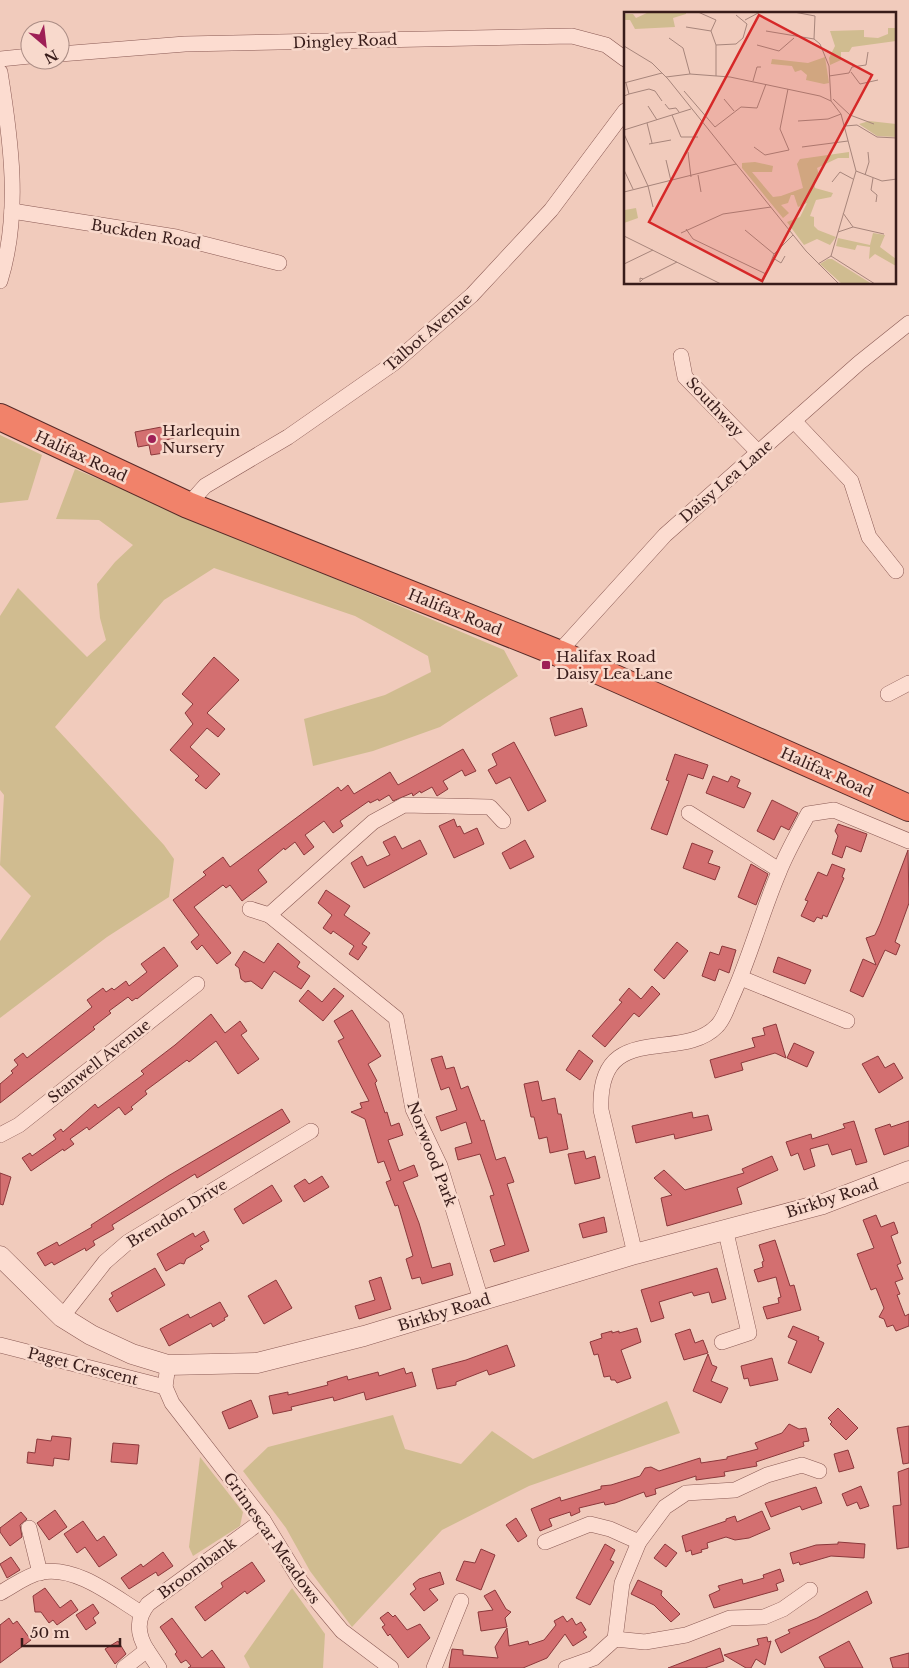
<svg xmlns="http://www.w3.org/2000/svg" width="909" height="1668" font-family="'Libre Baskerville',serif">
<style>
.green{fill:#d0bc90}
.building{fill:#d36f70;stroke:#8b383b}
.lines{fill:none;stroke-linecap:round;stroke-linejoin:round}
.minor-casing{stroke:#8a5a54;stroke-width:16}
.tertiary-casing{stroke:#8a5a54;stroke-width:21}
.trunk-casing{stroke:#572b29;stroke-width:28}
.minor{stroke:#fcdcd0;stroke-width:15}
.tertiary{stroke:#fcdcd0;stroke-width:20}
.trunk{stroke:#f1826a;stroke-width:26}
.poi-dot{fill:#9e1f56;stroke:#f8d9cc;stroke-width:2}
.labels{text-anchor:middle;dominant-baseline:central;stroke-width:5;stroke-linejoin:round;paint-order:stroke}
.street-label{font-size:15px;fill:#381c1a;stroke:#f8d9cc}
.poi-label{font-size:15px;fill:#381c1a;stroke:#f8d9cc;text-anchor:start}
.inset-road{fill:none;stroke:#a7857b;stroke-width:1}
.view{fill:#d62828;fill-opacity:0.15;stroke:#d62828;stroke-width:2.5}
.inset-edge{fill:none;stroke:#381c1a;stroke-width:2.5}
</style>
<rect width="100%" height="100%" fill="#f1cbbc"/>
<g class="green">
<polygon points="0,435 42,455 28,500 0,503"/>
<polygon points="75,469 504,650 518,676 440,727 373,751 313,766 304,719 385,695 431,672 428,656 355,616 214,568 164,600 55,727 164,845 174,859 169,897 107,937 0,1018 0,941 31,896 0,865 4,795 0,790 0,616 18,588 87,657 106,640 100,618 97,584 115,562 133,545 99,520 56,519"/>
<polygon points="667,1401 680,1433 529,1486 442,1530 352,1627 310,1571 286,1528 243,1471 268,1447 393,1415 405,1449 461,1464 492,1431 533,1459"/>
<polygon points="200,1457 243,1512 240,1526 193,1556 189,1547"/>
<polygon points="292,1588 325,1634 323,1668 250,1668 244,1656"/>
</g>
<g class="building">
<polygon points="172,425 174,438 162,441 164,453 151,455 149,445 138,447 135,432"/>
<polygon points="214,657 239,680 207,713 225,729 218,737 207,728 190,747 220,774 206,789 195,780 199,776 170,750 193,724 185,713 193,704 182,694"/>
<polygon points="582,708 587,726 555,736 550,718"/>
<polygon points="514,742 546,801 528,811 510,777 496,784 488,770 497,765 492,754"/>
<polygon points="463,749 476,771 465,776 462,770 443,781 448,789 437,796 432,787 421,793 420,791 413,796 412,793 393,801 389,795 379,801 378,799 370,803 369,801 340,821 343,826 333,833 324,821 305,835 314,847 304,855 295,842 285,850 284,848 258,870 267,882 242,901 230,885 226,888 223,885 194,907 231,953 217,964 202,945 197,950 191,942 199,935 173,900 206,875 203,872 223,857 230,867 338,787 341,791 348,785 354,794 390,772 398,785"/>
<polygon points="675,754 708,765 703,779 688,774 667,835 651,829 669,781 666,780"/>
<polygon points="713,776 728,782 731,776 740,780 737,787 751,793 744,808 706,793"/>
<polygon points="772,800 798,813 789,830 781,826 774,840 757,831"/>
<polygon points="454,819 457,827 460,826 464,834 477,828 484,844 454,858 439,826"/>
<polygon points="838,824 867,834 861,852 846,846 842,858 832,854 838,836 835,831"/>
<polygon points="395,836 402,849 420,840 427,854 364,888 351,863 362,856 367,866 390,855 383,842"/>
<polygon points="525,840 534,857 510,869 502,853"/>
<polygon points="692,843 713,851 708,863 720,867 715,880 683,868"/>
<polygon points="908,850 909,903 895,942 900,945 896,955 885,950 863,997 850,991 863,959 876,965 866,938 875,935 880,924"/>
<polygon points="751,864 768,874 756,905 738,897"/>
<polygon points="832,864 845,869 842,877 844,878 827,917 823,915 822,919 817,917 814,922 801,916 808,901 805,900 818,872 827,876"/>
<polygon points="326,890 350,906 344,915 370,933 362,944 367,947 358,960 349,954 354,946 333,931 331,934 323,928 332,915 318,903"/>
<polygon points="677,942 688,951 664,979 654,970"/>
<polygon points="278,943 300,962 297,967 310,976 301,989 274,971 262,989 251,981 245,982 241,979 239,968 235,965 244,951 264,963"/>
<polygon points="722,946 736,950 729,973 719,969 715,981 702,976 710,952 719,955"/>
<polygon points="164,947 178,966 137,999 136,998 132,1001 128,997 109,1011 111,1013 93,1027 95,1029 0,1103 0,1084 13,1073 11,1071 18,1065 14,1060 23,1053 27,1058 92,1007 87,1000 103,988 106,992 112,988 114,990 126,981 129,986 147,972 141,964"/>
<polygon points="778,957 811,970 805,984 773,972"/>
<polygon points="652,986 660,994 639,1017 634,1013 605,1047 592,1036 622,1002 619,1000 629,988 641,999"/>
<polygon points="334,988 344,996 323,1021 299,1001 308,990 322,1002"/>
<polygon points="352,1010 381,1056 368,1064 377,1081 375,1083 385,1113 387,1112 391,1126 399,1123 403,1135 388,1140 399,1171 414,1165 418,1176 403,1182 419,1223 432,1268 450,1263 453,1275 422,1284 420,1277 412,1279 406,1259 413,1256 398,1205 395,1206 386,1182 391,1180 384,1161 378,1163 365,1119 351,1112 362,1108 360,1103 369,1101 338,1041 344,1038 334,1021"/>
<polygon points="211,1014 225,1033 240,1021 247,1031 241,1035 259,1059 238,1074 216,1041 189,1062 187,1060 145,1091 147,1094 131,1107 133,1109 125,1115 119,1107 89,1130 87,1127 70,1139 74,1144 64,1151 63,1149 31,1171 22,1158 30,1153 32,1156 56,1139 53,1135 61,1129 63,1132 95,1104 98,1108 144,1074 141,1071 175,1045"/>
<polygon points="776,1024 786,1058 775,1053 741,1063 743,1070 715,1078 710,1060 755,1047 752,1038 765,1035 763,1028"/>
<polygon points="794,1043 814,1052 807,1067 787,1058"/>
<polygon points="579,1050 593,1061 580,1080 566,1070"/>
<polygon points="442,1056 446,1069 454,1067 461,1089 468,1086 481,1121 484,1120 496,1160 505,1157 514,1182 507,1184 529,1251 494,1262 490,1250 505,1245 490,1196 494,1195 480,1154 458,1160 455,1148 472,1143 466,1122 441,1131 436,1117 457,1110 449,1087 441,1090 431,1059"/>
<polygon points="878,1056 885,1068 894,1063 903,1078 879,1093 862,1064"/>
<polygon points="538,1081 542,1101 555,1098 558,1114 561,1114 568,1149 550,1153 547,1137 539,1139 534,1117 531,1117 524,1084"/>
<polygon points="282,1109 290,1122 197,1178 195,1174 112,1225 114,1229 93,1241 95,1245 86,1251 85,1248 54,1265 52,1262 45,1266 37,1253 57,1242 59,1246 92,1227 91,1225 168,1176"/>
<polygon points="692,1112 693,1118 708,1115 712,1130 675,1139 674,1134 636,1143 632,1126"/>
<polygon points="854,1121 867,1162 856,1165 851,1149 832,1155 828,1144 810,1149 815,1166 804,1170 798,1153 791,1156 786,1142 811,1134 812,1139 845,1128 843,1124"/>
<polygon points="909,1121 909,1146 884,1155 875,1129 890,1124 891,1127"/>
<polygon points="584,1151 586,1159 595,1156 600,1178 575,1184 568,1154"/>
<polygon points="772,1156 778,1170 737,1188 742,1204 667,1226 661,1198 672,1195 654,1178 664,1170 685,1190 744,1173 742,1169"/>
<polygon points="0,1173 11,1177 3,1205 0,1204"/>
<polygon points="322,1176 329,1187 304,1202 294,1186 305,1179 309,1184"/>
<polygon points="272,1185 282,1201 243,1224 234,1209"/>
<polygon points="876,1215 881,1227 894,1222 898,1233 891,1236 901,1263 897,1265 903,1279 895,1282 900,1294 897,1295 905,1316 909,1314 909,1326 896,1331 893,1325 887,1327 884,1319 879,1317 884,1308 876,1288 871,1290 857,1254 874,1248 863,1220"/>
<polygon points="604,1217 607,1232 583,1238 579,1224"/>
<polygon points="204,1231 209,1241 200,1246 203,1249 186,1259 184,1264 180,1263 166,1271 157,1254 193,1233 195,1237"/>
<polygon points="775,1240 790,1286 794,1285 801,1310 767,1319 763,1307 779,1303 778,1298 781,1297 776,1277 758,1282 754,1270 763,1267 762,1262 764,1261 759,1245"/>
<polygon points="155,1268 165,1285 117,1312 109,1299 113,1296 111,1293"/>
<polygon points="717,1268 726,1299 712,1303 709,1292 694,1296 692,1292 659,1302 664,1318 651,1322 641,1290"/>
<polygon points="381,1277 391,1309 359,1319 355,1306 375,1300 369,1281"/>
<polygon points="276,1280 292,1308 264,1324 248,1296"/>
<polygon points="220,1302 228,1316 224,1318 225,1320 213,1327 211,1323 169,1346 160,1329 188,1314 190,1318"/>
<polygon points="793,1326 819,1337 818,1340 824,1343 811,1373 788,1363 797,1341 788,1337"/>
<polygon points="637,1328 641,1342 621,1350 631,1378 617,1383 615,1380 611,1380 610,1376 604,1377 598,1354 594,1355 590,1342 602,1338 601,1334 612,1331 612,1333 619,1331 619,1333"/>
<polygon points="690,1329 695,1343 703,1340 708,1353 684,1360 675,1334"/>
<polygon points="507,1345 515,1366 489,1375 487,1370 456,1382 456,1385 437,1389 432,1369 466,1360"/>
<polygon points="708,1354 712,1365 717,1367 711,1381 728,1388 721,1403 693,1391"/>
<polygon points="772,1358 778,1380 750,1386 748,1378 744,1379 741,1366"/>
<polygon points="404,1368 406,1374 412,1372 416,1386 366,1400 364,1392 334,1401 333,1397 291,1407 292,1410 273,1414 269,1396 288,1392 288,1395 328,1385 327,1382 347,1376 348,1380 378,1372 379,1376"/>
<polygon points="251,1400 258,1417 229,1429 222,1412"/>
<polygon points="838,1408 858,1428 846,1440 830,1424 832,1422 828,1418"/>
<polygon points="789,1424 799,1429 806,1428 809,1441 803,1442 804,1446 756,1462 757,1466 724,1472 725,1476 696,1480 696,1476 655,1489 656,1494 646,1497 644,1492 615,1503 605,1505 604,1502 579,1508 580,1512 571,1516 570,1512 549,1519 552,1526 540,1531 531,1509 560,1497 561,1501 601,1489 601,1486 611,1485 640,1476 645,1468 651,1467 659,1471 700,1458 701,1463 727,1459 727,1457 758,1449 755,1443 782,1433"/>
<polygon points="909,1426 909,1463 903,1464 897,1428"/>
<polygon points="52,1436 71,1438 69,1460 54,1458 53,1466 27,1463 28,1452 35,1453 37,1439 51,1441"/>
<polygon points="113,1443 139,1445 137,1464 111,1462"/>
<polygon points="848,1450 854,1468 839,1472 834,1454"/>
<polygon points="909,1468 909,1547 897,1549 893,1506 901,1505 898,1472"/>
<polygon points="861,1486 869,1506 860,1509 857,1502 847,1506 842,1494"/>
<polygon points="816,1487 822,1503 802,1510 800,1506 771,1517 765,1503"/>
<polygon points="55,1510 67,1527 49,1540 37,1523"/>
<polygon points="762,1511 770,1529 749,1538 735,1540 726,1537 707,1543 708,1548 701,1550 702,1552 692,1555 691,1550 686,1552 682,1536 726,1521 726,1519 735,1516 737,1522"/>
<polygon points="21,1512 27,1519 20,1525 22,1537 10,1546 0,1532 0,1528"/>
<polygon points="516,1518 527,1536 518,1542 506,1525"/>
<polygon points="83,1521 97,1541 104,1536 117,1555 99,1567 85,1547 77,1553 64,1534"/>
<polygon points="838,1542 865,1544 864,1558 831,1556 800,1565 799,1562 793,1564 790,1553 816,1545 838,1544"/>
<polygon points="605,1544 615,1550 610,1560 614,1562 590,1605 576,1598"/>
<polygon points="665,1544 677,1553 666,1567 654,1558"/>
<polygon points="481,1549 495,1555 481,1590 456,1580 464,1561 475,1563"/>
<polygon points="163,1552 173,1566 158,1576 156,1572 129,1589 121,1578 141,1564 143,1567"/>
<polygon points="11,1557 20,1570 7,1578 0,1564"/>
<polygon points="252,1562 265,1581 247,1594 245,1591 205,1621 195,1607 223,1587 221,1583"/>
<polygon points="780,1569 784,1581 776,1584 778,1590 714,1608 709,1595 720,1590 718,1586 742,1579 743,1584 764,1578 763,1575"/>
<polygon points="440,1572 444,1584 429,1589 438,1600 424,1611 410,1594 416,1589 413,1584 419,1579"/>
<polygon points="638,1580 662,1591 661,1595 680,1614 671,1622 654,1605 631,1594"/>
<polygon points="45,1588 60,1608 71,1600 78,1610 57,1625 53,1620 49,1623 41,1612 35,1612 33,1596"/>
<polygon points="495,1590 506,1609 511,1612 505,1618 507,1627 481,1631 478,1612 493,1610 484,1596"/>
<polygon points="867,1591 872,1603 781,1653 775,1640 790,1633 788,1630 817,1618"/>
<polygon points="93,1604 99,1613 93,1618 96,1623 86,1630 76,1615"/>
<polygon points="388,1612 393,1617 395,1615 407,1630 420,1624 430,1638 408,1658 390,1634 388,1636 382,1627 385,1625 380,1618"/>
<polygon points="563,1616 567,1622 572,1618 576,1625 581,1622 586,1630 583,1632 587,1637 573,1646 565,1634 547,1658 523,1668 449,1668 452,1649 463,1650 463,1655 498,1658 495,1647 507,1628 509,1646 528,1641 529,1645 544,1640 556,1625 554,1621"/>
<polygon points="9,1618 13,1624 17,1621 31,1640 0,1663 0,1625"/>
<polygon points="172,1618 202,1658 212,1650 225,1668 188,1668 191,1666 186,1660 181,1663 175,1654 177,1652 160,1627"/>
<polygon points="767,1637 768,1642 771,1641 765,1665 756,1659 751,1668 746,1668 724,1655 759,1645 757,1639"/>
<polygon points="118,1641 126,1654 115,1664 105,1649"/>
<polygon points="849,1641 863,1668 825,1668 819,1657"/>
<polygon points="720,1648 724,1661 705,1668 668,1668"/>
<polygon points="909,1653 909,1668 893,1668 890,1658"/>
</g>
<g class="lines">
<defs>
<g id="minor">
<polyline points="60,54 185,44 572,36 606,45 625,59"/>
<polyline points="0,59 30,56"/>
<path d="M0 72C11 140 21 214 0 281"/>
<polyline points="12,211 176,237 279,263"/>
<polyline points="681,356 685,377 758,452"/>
<polyline points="794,421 851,481 869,537 896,571"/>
<polyline points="188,505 205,486 288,437 394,363 472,295 551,210 625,111"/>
<polyline points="558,653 665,535 859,363 909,323"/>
<polyline points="888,694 909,683"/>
<polyline points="689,813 779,870"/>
<polyline points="250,909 269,915"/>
<polyline points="741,978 847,1021"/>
<polyline points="0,1135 19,1125 197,984"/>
<path d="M635 1254 601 1110C597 1018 681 1064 717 1026 724 1019 727 1008 731 999 750 958 761 914 779 872 787 852 798 833 808 814L834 810 909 841"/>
<polyline points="481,1300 440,1166 413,1109 396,1018 269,915 373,822 404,805 490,807 503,821"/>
<polyline points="62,1317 105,1262 128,1242 311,1131"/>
<polyline points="722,1342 749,1333 725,1228"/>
<polyline points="0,1345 165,1387"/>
<polyline points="168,1365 165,1387 172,1403 263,1520 301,1582 342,1631 391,1668"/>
<polyline points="29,1528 40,1573"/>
<polyline points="545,1542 590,1524 610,1529 639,1542"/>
<path d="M0 1593C13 1586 27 1575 42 1572 77 1566 113 1596 141 1613"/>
<polyline points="615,1639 622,1583 639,1542 665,1507 686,1493 735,1490 767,1475 802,1465 819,1471"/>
<polyline points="147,1650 159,1668"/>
<path d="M124 1668 147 1650C137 1634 136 1619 148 1604L263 1520"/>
<polyline points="434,1668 461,1601"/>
<polyline points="566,1668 594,1658 615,1639 645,1642 686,1635 730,1618 764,1617 783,1609 810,1590"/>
</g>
<polyline id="tertiary" points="0,1256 62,1317 91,1335 132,1354 168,1365 257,1363 364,1336 635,1254 823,1204 909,1171"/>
<polyline id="trunk" points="0,417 188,505 558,653 909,808"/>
</defs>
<use href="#minor" class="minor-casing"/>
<use href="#tertiary" class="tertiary-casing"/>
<use href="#trunk" class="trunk-casing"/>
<use href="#minor" class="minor"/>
<use href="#tertiary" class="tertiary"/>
<use href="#trunk" class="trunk"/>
</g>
<g class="poi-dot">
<circle cx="152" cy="439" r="5"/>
<rect x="541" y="660" width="10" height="10" rx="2.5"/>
</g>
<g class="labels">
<g class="street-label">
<text transform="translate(345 41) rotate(-2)">Dingley Road</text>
<text transform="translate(146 234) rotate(10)">Buckden Road</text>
<text transform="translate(428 332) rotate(-41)">Talbot Avenue</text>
<text transform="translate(715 407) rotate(47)">Southway</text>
<text transform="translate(81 456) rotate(25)">Halifax Road</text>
<text transform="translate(726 481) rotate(-41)">Daisy Lea Lane</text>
<text transform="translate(455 612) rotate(22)">Halifax Road</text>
<text transform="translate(827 772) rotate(24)">Halifax Road</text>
<text transform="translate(99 1061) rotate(-38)">Stanwell Avenue</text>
<text transform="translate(432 1154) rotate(69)">Norwood Park</text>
<text transform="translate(832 1198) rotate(-18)">Birkby Road</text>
<text transform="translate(177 1213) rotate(-32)">Brendon Drive</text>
<text transform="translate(444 1312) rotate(-17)">Birkby Road</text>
<text transform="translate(83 1366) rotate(14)">Paget Crescent</text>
<text transform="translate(272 1538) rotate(55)">Grimescar Meadows</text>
<text transform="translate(197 1568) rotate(-36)">Broombank</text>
</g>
<g class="poi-label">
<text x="162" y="430">Harlequin<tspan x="162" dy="17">Nursery</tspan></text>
<text x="556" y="656">Halifax Road<tspan x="556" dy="17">Daisy Lea Lane</tspan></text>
</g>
</g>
<g transform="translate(624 12)">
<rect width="272" height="272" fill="#f1cbbc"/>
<path d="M25 0H62V2L49 6 51 15 11 17 6 8H0V2H9L12 6ZM264 16H272V29L228 35 225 40H217V48L206 53 205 46 211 34 206 19 240 18V25L254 26 264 22ZM201 45 205 71 200 72 182 68 183 63 177 58 171 60 168 54 147 52 148 47 184 51ZM245 109 272 112V125L253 124 235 112ZM225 140V146H214L193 156 195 163 190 171 191 176 209 181 207 185 192 188 186 204 190 205V214L194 218 212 225 206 233 193 227 180 233 163 210 176 205 183 191 174 195 170 183H167L164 191 157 193 165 201 159 206 118 156V151L131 150 149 154 148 160H128L149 185 157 184 179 176 173 152 176 147ZM0 194 1 198 12 196 14 206 0 211ZM249 221 261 223 256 235 272 247V254L251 242 245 247 246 235 233 233 231 238 212 234 214 226 246 233ZM204 247H208L248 272H218L196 252Z" fill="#d0bc90"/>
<path class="inset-road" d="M74 0 92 8 87 19 92 33V64M170 0 191 4 190 27M121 8 136 0M62 15 87 19M142 19 190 27 196 32 205 54 207 89M45 26 59 36 66 62M92 33 112 32 119 26 123 12 112 3M133 33 155 39 170 26M0 34 28 51 44 67 182 239 215 272M227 60 236 72 254 68M205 64 225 61 228 55 242 53 244 40M42 65 66 62 106 65 196 84 207 89 217 102 232 159 258 169 273 167M129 69 133 55H137M0 71 38 61M60 79 91 115 117 95 133 96 142 72M5 82 25 77 31 79 38 89M0 84 5 82 2 71M100 87 110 99M209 87 226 103 250 112M41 92 45 97 52 96 55 100M24 94 33 108M48 103 57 125H74M174 109 204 107 217 102M23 111 28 131M221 114 233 113 253 125 273 126M0 118 67 97M0 122 24 174 29 195M25 132 47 128M130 135 141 143 165 138 156 117 164 77M178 135 224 129M64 140 67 165M42 148 47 169M0 158 9 177M74 163 77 180M241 163 245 150 244 140M249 166 247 178 253 183 252 190M208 170 216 160 229 167M0 180 112 152M219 201 229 215M62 217 69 227 142 262M121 218 150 242M214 220 229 215 260 222M57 221 99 202 147 195M0 224 97 272M207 244 232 159M149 246 157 251 161 244M0 252 29 238M194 252 207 244 251 272M19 267 16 270V266L19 267 53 250M138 272 150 242 169 223"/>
<path class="view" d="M135 3 248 63 138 269 25 210Z"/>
<rect width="272" height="272" class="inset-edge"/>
</g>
<g transform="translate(45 45) rotate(152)"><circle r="24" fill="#f8d9cc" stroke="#ab8d85"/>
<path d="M0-4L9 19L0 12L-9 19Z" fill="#9e1f56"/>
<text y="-8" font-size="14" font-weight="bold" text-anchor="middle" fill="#381c1a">N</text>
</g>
<path d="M22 1638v8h98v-8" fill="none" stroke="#381c1a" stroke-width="2.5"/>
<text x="30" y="1638" font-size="15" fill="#381c1a" stroke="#f8d9cc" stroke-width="4" paint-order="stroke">50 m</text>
</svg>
